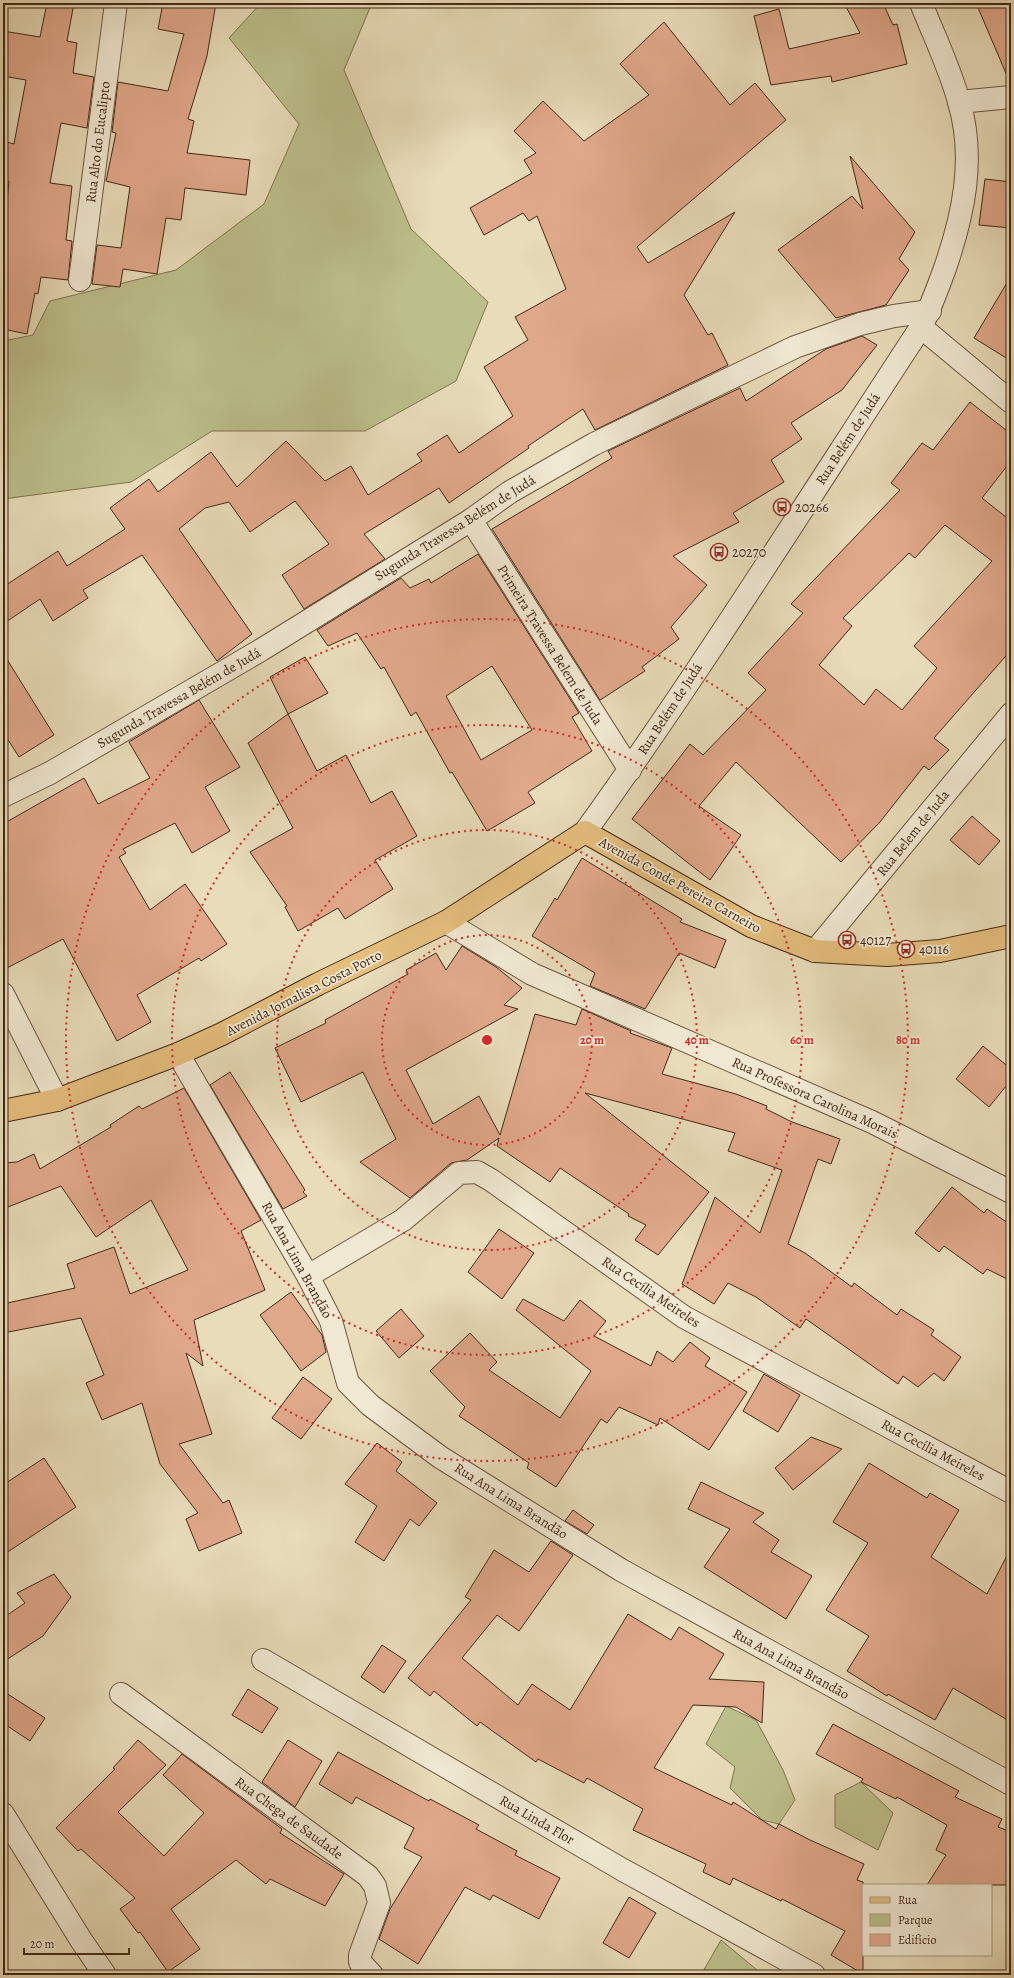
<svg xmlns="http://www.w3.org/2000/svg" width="1014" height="1978" font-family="Alegreya,serif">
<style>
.green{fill:#bcbf8b;stroke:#807450}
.building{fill:#e0a88b;stroke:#432915;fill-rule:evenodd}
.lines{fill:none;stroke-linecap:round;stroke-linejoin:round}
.minor-casing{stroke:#6c563e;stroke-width:24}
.major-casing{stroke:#432915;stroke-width:24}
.minor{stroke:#f0e8d2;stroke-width:22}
.major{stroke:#e4be7c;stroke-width:22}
.ring{fill:none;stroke:#d62828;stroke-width:2;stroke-dasharray:2 4}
.labels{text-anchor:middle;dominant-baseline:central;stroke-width:3.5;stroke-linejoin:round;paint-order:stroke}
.street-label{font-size:14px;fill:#432915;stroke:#f0e8d2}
.poi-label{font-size:14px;fill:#432915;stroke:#f0e8d2;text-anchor:start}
.centre{fill:#d62828;stroke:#f0e8d2;stroke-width:2}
.ring-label{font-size:12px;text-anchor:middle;font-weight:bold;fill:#d62828;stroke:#f0e8d2;stroke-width:3.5;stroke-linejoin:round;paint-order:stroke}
</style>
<rect width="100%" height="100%" fill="#e8dcb9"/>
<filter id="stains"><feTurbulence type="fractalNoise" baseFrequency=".005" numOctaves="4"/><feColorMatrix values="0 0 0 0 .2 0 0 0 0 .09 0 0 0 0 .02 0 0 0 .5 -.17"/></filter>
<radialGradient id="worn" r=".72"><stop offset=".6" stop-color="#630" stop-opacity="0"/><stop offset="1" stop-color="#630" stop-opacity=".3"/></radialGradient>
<g class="green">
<polygon points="261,3 372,3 344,70 411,229 488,302 456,381 365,431 212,431 131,482 3,499 3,341 33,335 50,301 176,270 264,204 299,124 229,38"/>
<polygon points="726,1706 756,1720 783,1770 795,1800 779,1824 762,1820 730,1788 735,1767 706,1744"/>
<polygon points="861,1782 893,1813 878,1850 835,1827 835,1795"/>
<polygon points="721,1940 757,1970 754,1975 701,1975"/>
</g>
<g class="building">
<polygon points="47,3 74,3 67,41 77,43 73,73 94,77 87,128 61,123 50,183 72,186 66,240 72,241 68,280 41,277 38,294 35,293 27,334 3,329 3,240 9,181 3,179 3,141 14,144 26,80 3,76 3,31 40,37"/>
<polygon points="163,3 216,3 207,56 188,119 194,121 187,153 250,160 246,195 185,188 181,220 166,218 157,274 123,269 120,287 92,284 97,245 121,248 130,187 106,181 116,133 112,132 118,82 168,91 184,34 158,29"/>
<polygon points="844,3 883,3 893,25 897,24 907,64 832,82 831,76 771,85 754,16 779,9 789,49 860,33"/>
<polygon points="976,3 1011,3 1011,85"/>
<polygon points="664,22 730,105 755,83 786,120 637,247 648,263 735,212 684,295 708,335 712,333 728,365 595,430 583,409 528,446 529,448 449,503 439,488 364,534 385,559 304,609 282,575 329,544 295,501 250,532 229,502 205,508 179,529 252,634 217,661 142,555 83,590 88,598 53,621 40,599 3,624 3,587 58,551 67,566 125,529 110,508 149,479 158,492 211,452 237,487 286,441 325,481 351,466 368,495 422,461 417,454 447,435 459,453 513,416 484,367 528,340 515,317 566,289 537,216 529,221 523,213 484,235 470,208 532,173 524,160 536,153 514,131 543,101 584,141 649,95 620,64"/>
<polygon points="850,156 915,232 899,259 909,270 886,305 836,318 778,250 852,196 863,209"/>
<polygon points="985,179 1011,182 1011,228 979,225"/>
<polygon points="1011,276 1011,361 974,338"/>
<polygon points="862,336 877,345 842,390 791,423 802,439 771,460 784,482 733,513 739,522 673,556 707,585 671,627 679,639 642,667 645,671 600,700 492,529 612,458 608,451 740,388 746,401 826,349"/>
<path d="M970 402 1011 434V461L982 498 1011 521V650L934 738 949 750 929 770 924 766 880 822 841 862 736 762 699 806 741 835 710 880 632 819 690 744 703 755 766 690 748 673 803 613 791 604 900 490 891 483 922 443 933 450ZM945 525 992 561 914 646 937 668 902 710 876 689 864 705 819 665 852 626 843 618 909 553 915 558Z"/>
<path d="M478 554 579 713 572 717 592 751 528 792 535 803 487 831 452 772 450 773 416 712 411 716 384 667 381 669 357 633 328 646 317 630 401 578 410 588 429 579 431 583ZM492 666 532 730 481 760 446 696Z"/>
<polygon points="3,653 54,735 19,757 3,732"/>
<polygon points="305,657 328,693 288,714 270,677"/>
<polygon points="199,700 240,767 205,787 230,831 192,853 175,823 123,849 126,853 119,857 150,910 185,884 227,944 201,961 199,958 137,995 151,1022 117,1041 63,939 3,970 3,824 84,778 98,804 150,778 129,742"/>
<polygon points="288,714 317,771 346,755 371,803 392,791 417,836 375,860 393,889 345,919 338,908 298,931 285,907 287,906 250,852 293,828 248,743"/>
<polygon points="972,816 1000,841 979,865 950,840"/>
<polygon points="582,858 682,919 680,922 726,940 715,968 679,953 645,1009 590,986 595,973 532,936 555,898 557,900"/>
<polygon points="462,946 496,967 522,988 504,1005 518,1009 406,1070 433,1124 479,1096 500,1135 535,1014 576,1025 582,1009 631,1031 630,1033 672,1048 662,1074 736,1094 767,1106 766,1109 792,1122 840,1139 831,1164 818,1159 788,1244 805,1253 852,1287 854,1283 897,1315 901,1309 934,1330 931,1335 961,1357 944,1381 934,1373 918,1387 903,1376 898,1384 806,1319 800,1328 756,1297 728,1283 714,1304 682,1284 715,1197 760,1233 782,1170 728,1151 735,1133 585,1093 709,1192 658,1255 635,1240 646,1225 628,1216 629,1214 560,1168 550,1182 497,1146 499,1138 467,1160 451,1163 410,1198 360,1162 396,1139 363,1072 301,1102 275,1048 326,1023 325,1020 408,974 406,970 436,953 446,970"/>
<polygon points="983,1046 1011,1069 1011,1080 989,1107 956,1079"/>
<polygon points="230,1072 305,1190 303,1192 307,1196 283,1209 210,1085"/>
<polygon points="184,1088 261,1220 241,1231 265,1290 194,1320 203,1366 186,1353 212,1434 179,1444 223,1503 229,1500 242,1533 199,1551 186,1519 198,1513 160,1464 142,1403 102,1420 86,1383 104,1375 81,1318 3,1333 3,1304 75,1288 67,1264 114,1247 130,1294 188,1270 151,1200 96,1237 61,1186 3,1209 3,1163 17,1162 34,1154 40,1169 111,1127 110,1125 139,1106 142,1109"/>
<polygon points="952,1187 984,1213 987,1209 1011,1225 1011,1281 987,1269 983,1274 944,1246 939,1252 915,1233"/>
<polygon points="499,1229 534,1253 502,1299 468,1272"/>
<polygon points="291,1292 322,1335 326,1352 301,1371 260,1315"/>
<polygon points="523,1299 564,1321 580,1300 606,1321 594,1336 651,1366 657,1351 673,1362 690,1342 710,1358 705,1366 747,1392 709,1450 660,1418 658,1425 619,1407 607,1423 601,1419 556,1487 527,1468 529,1463 459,1416 465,1407 430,1371 470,1333 497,1362 489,1370 560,1418 591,1371 516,1310"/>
<polygon points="401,1309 424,1336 399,1358 376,1331"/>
<polygon points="764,1374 800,1395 778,1432 743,1411"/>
<polygon points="303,1377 332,1399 301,1439 272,1418"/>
<polygon points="811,1437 842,1449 793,1490 775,1468"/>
<polygon points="377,1443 402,1462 396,1471 437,1503 419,1526 410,1519 384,1561 355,1542 377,1506 345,1484"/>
<polygon points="44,1458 76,1507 3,1555 3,1485"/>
<polygon points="869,1463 927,1498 930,1493 959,1510 931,1557 987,1594 1011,1548 1011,1722 953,1688 935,1720 888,1694 887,1696 847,1671 869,1636 826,1610 868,1543 833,1522"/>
<polygon points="701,1482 764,1513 753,1522 779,1540 771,1552 812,1576 786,1619 704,1567 730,1529 688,1509"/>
<polygon points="573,1510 594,1525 587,1534 565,1521"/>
<polygon points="551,1541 573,1555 519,1631 497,1615 462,1658 518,1705 532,1684 570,1710 628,1614 671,1640 679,1627 724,1654 709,1679 764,1682 762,1723 736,1707 693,1705 654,1768 732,1805 733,1802 776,1829 779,1824 810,1840 864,1864 857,1880 863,1882 863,1974 831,1955 845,1931 782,1899 781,1901 733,1878 730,1885 703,1872 706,1864 633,1830 643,1809 587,1778 584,1783 538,1759 536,1762 480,1722 477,1726 434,1691 430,1696 408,1678 471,1600 465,1597 494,1550 529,1572"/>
<polygon points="54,1574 71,1597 43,1636 3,1662 3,1618 25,1603 17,1593"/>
<polygon points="382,1645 406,1661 384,1693 361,1677"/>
<polygon points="248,1689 278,1708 262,1733 232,1715"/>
<polygon points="3,1691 45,1718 30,1741 3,1723"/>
<polygon points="833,1724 959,1791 955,1797 1002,1819 998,1827 1011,1832 1011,1885 927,1885 946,1855 936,1850 947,1825 897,1797 896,1799 861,1782 863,1779 816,1754"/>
<polygon points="138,1740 166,1765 118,1812 164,1856 204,1813 163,1775 182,1754 282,1829 280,1833 344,1874 325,1906 270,1879 266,1884 236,1860 171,1909 200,1949 168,1972 140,1932 138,1933 120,1909 135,1898 81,1849 78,1851 56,1828 115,1769 113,1768"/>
<polygon points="288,1740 322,1761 295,1807 262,1782"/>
<polygon points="338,1752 429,1801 430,1799 479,1825 476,1829 517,1851 515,1855 560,1878 539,1919 493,1895 490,1900 465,1887 418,1964 379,1939 390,1909 422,1857 404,1848 414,1828 356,1797 352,1804 319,1784"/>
<polygon points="629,1897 656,1913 629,1958 603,1943"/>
</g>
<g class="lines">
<defs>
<g id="minor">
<polyline points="959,102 1011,97"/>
<polyline points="80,280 116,3"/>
<polyline points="921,327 1011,402"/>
<polyline points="471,520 630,770"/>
<polyline points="3,796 50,773 261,650 471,520 510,492 594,444 795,347 860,324 894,316 930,311"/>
<path d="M585 832C703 668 810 496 921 327 930 309 937 290 944 271 963 217 976 159 959 102 950 68 934 36 921 3"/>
<polyline points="446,922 532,974 872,1122 1011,1192"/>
<polyline points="815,951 1011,714"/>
<polyline points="3,994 57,1100"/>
<polyline points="178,1054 308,1276 331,1321 348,1383 370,1405 440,1457 621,1570 1011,1784"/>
<polyline points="308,1276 403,1220 459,1173 477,1172 491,1180 684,1317 1011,1492"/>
<polyline points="263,1660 623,1870 814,1975"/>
<polyline points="121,1694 368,1876 375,1886 379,1903 360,1955 360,1962 372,1975"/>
<polyline points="3,1814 81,1940 105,1975"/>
</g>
<polyline id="major" points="3,1111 57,1100 178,1054 222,1034 318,984 446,922 585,832 751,926 815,951 887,955 940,951 1011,936"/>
</defs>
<use href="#minor" class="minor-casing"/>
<use href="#major" class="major-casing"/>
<use href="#minor" class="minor"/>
<use href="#major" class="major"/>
</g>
<g class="ring">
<circle cx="487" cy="1040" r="105"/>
<circle cx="487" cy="1040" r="210"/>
<circle cx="487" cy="1040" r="315"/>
<circle cx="487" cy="1040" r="421"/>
</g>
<defs>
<symbol id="bus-ring" viewBox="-11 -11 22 22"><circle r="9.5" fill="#f0e8d2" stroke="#8f2418" stroke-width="1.5"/><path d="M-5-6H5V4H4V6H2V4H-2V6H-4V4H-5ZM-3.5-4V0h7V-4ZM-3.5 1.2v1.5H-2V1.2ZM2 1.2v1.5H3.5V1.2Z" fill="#8f2418"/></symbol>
</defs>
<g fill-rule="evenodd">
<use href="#bus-ring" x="772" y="497" width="20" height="20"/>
<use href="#bus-ring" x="709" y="542" width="20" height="20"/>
<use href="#bus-ring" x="837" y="930" width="20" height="20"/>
<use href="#bus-ring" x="896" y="939" width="20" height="20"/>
</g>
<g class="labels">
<g class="street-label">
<text transform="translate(98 142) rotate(-83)">Rua Alto do Eucalipto</text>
<text transform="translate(848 439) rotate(-57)">Rua Belém de Judá</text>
<text transform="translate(455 528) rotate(-32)">Sugunda Travessa Belém de Judá</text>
<text transform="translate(550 645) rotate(58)">Primeira Travessa Belem de Juda</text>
<text transform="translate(179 698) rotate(-30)">Sugunda Travessa Belém de Judá</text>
<text transform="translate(670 709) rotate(-57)">Rua Belém de Judá</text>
<text transform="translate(913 833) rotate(-51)">Rua Belem de Juda</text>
<text transform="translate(680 885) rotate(29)">Avenida Conde Pereira Carneiro</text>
<text transform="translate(304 993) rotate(-27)">Avenida Jornalista Costa Porto</text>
<text transform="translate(815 1098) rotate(24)">Rua Professora Carolina Morais</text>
<text transform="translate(297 1260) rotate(61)">Rua Ana Lima Brandão</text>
<text transform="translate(651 1292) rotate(34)">Rua Cecília Meireles</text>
<text transform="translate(933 1450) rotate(28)">Rua Cecília Meireles</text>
<text transform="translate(511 1501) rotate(32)">Rua Ana Lima Brandão</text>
<text transform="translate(791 1664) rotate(29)">Rua Ana Lima Brandão</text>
<text transform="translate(289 1818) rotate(36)">Rua Chega de Saudade</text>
<text transform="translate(537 1820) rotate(30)">Rua Linda Flor</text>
</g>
<g class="poi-label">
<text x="795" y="507">20266</text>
<text x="732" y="552">20270</text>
<text x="860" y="940">40127</text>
<text x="919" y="949">40116</text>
</g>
</g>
<circle cx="487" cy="1040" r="6" class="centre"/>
<g class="ring-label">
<text x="592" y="1044">20 m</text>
<text x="697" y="1044">40 m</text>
<text x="802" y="1044">60 m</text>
<text x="908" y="1044">80 m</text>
</g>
<rect width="1014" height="1978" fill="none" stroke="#e8dcb9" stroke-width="16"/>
<rect x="4" y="4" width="1006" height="1970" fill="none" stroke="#432915" stroke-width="2"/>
<rect x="8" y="8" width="998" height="1962" fill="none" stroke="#432915"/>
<rect x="862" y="1884" width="130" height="72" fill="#f0e8d2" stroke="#ab9c86"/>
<rect x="870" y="1897" width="20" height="6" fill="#e4be7c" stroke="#ab9c86"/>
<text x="898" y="1904" font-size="12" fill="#432915">Rua</text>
<rect x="870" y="1914" width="20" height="12" fill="#bcbf8b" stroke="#ab9c86"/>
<text x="898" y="1924" font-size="12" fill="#432915">Parque</text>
<rect x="870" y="1934" width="20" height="12" fill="#e0a88b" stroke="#ab9c86"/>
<text x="898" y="1944" font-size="12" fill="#432915">Edifício</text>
<path d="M24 1948v6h105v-6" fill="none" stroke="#432915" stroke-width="2"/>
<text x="30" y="1948" font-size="12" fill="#432915" stroke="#f0e8d2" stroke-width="3" paint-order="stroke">20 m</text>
<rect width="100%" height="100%" filter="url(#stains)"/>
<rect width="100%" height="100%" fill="url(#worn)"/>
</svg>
